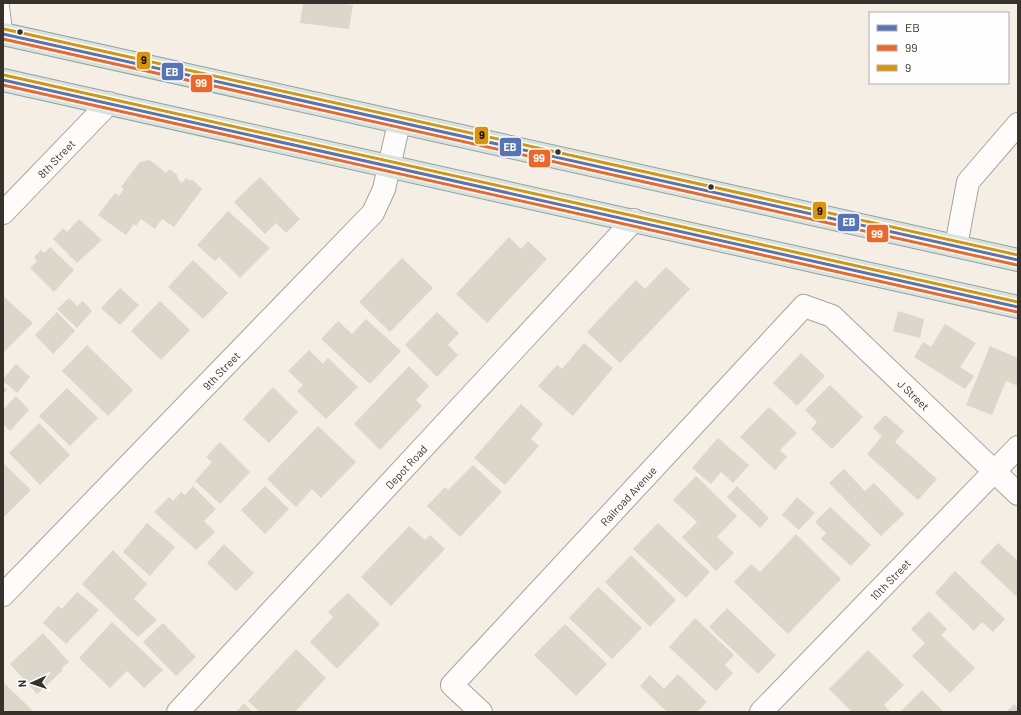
<svg xmlns="http://www.w3.org/2000/svg" width="1021" height="715" font-family="Barlow,sans-serif">
<style>
.building{fill:#ddd6cb}
.lines{fill:none;stroke-linecap:round;stroke-linejoin:round}
.lane-casing{stroke:#a9a39b;stroke-width:13}
.street-casing{stroke:#a9a39b;stroke-width:24}
.primary-casing{stroke:#8fa39d;stroke-width:24}
.lane{stroke:#fefcfb;stroke-width:11}
.street{stroke:#fefcfb;stroke-width:22}
.primary{stroke:#d6e3e1;stroke-width:22}
.bus-1-casing{stroke:#fefefe;stroke-width:6}
.bus-2-casing{stroke:#fefefe;stroke-width:6}
.bus-3-casing{stroke:#fefefe;stroke-width:6}
.bus-1{stroke:#5674b9;stroke-width:3}
.bus-2{stroke:#f26522;stroke-width:3}
.bus-3{stroke:#da9406;stroke-width:3}
.bus-dot{fill:#36312a;stroke:#fefefe;stroke-width:1.5}
.labels{text-anchor:middle;dominant-baseline:central;stroke-width:3;stroke-linejoin:round;paint-order:stroke}
.street-label{font-size:11px;fill:#36312a;stroke:#fefefe}
.line-badge{stroke:#fefefe;stroke-width:1.5}
.badge-label{font-size:11px;text-anchor:middle;font-weight:bold;fill:#fff}
.pale-badge-label{font-size:11px;text-anchor:middle;font-weight:bold;fill:#111}
</style>
<rect width="100%" height="100%" fill="#f5eee4"/>
<g class="building">
<polygon points="303,3 339,3 353,5 349,29 300,23"/>
<polygon points="150,160 166,173 168,170 171,170 177,175 179,180 182,183 186,178 189,180 193,180 202,189 174,227 162,219 155,229 141,219 136,226 134,224 126,235 98,215 115,193 119,196 124,189 121,187 140,162"/>
<polygon points="260,177 300,219 286,233 276,223 265,234 234,202"/>
<polygon points="228,211 270,248 240,278 219,257 215,261 197,245"/>
<polygon points="79,219 102,240 77,263 53,239 63,228 67,232"/>
<polygon points="509,237 521,249 528,241 547,259 487,323 456,294"/>
<polygon points="50,247 74,270 54,292 30,268 37,261 34,257 41,250 44,253"/>
<polygon points="402,258 433,288 390,332 359,302"/>
<polygon points="193,260 228,293 203,319 168,287"/>
<polygon points="666,267 690,289 620,363 587,332 636,280 645,289"/>
<polygon points="120,288 139,305 120,325 101,308"/>
<polygon points="3,296 33,323 3,353"/>
<polygon points="69,298 77,306 83,301 92,311 77,328 57,309"/>
<polygon points="160,301 190,330 161,360 131,331"/>
<polygon points="898,311 924,319 920,338 893,331"/>
<polygon points="57,312 75,331 53,354 35,335"/>
<polygon points="437,312 459,333 448,345 458,355 437,377 405,345"/>
<polygon points="366,319 401,351 370,384 321,339 338,321 352,334"/>
<polygon points="945,324 976,343 960,367 974,376 965,389 914,357 923,342 931,347"/>
<polygon points="584,343 613,368 573,416 538,386 557,365 562,369"/>
<polygon points="87,345 133,390 108,416 62,371"/>
<polygon points="990,346 1018,358 1018,386 1006,381 992,415 966,405"/>
<polygon points="309,350 323,364 328,358 358,387 326,419 297,391 303,385 288,371"/>
<polygon points="801,353 825,376 797,406 773,383"/>
<polygon points="16,364 30,377 17,393 3,381 3,379"/>
<polygon points="409,366 429,386 416,400 422,406 380,450 354,424"/>
<polygon points="830,385 863,417 832,449 811,429 817,422 805,410"/>
<polygon points="3,386 7,390 3,394"/>
<polygon points="273,387 298,412 269,443 243,419"/>
<polygon points="67,388 98,418 70,446 39,416"/>
<polygon points="16,396 29,410 10,431 3,424 3,410"/>
<polygon points="521,404 543,424 531,439 539,446 505,485 474,458"/>
<polygon points="769,407 797,433 780,450 787,457 775,470 740,437"/>
<polygon points="885,415 904,431 895,442 937,479 918,500 867,454 882,436 873,428"/>
<polygon points="39,423 70,455 40,485 9,453"/>
<polygon points="318,426 356,462 321,498 312,489 296,507 267,479"/>
<polygon points="718,438 749,465 733,483 721,472 711,484 692,468"/>
<polygon points="220,442 250,472 220,504 195,481 212,462 206,457"/>
<polygon points="3,463 31,490 3,518"/>
<polygon points="473,465 502,492 460,537 427,506 445,487 448,490"/>
<polygon points="844,469 865,491 874,483 904,514 881,536 829,483"/>
<polygon points="696,476 737,516 717,537 734,553 716,571 682,537 697,522 673,500"/>
<polygon points="193,486 216,509 204,521 215,532 196,550 154,512 169,497 173,501 181,492 185,495"/>
<polygon points="265,486 289,509 265,534 241,510"/>
<polygon points="737,486 769,518 760,528 727,497"/>
<polygon points="797,497 815,513 799,530 782,515"/>
<polygon points="830,507 871,545 851,566 821,539 826,533 815,522"/>
<polygon points="147,523 175,547 150,576 123,552"/>
<polygon points="658,523 710,572 686,598 633,549"/>
<polygon points="409,526 425,540 430,535 445,549 391,606 361,577"/>
<polygon points="796,534 841,579 788,634 734,582 751,564 760,572"/>
<polygon points="998,543 1018,561 1018,598 980,562"/>
<polygon points="224,544 254,573 236,591 207,563"/>
<polygon points="113,550 147,584 134,599 157,620 138,637 82,584"/>
<polygon points="631,555 676,600 650,627 605,582"/>
<polygon points="955,571 1005,619 993,632 982,622 974,631 935,593"/>
<polygon points="598,587 642,628 612,659 569,618"/>
<polygon points="77,592 99,610 66,644 43,623 58,606 62,609"/>
<polygon points="348,593 380,624 337,669 310,642 333,617 328,612"/>
<polygon points="727,608 776,655 758,674 709,627"/>
<polygon points="929,611 947,629 941,635 975,668 950,693 912,656 925,643 911,629"/>
<polygon points="695,618 734,655 725,665 733,673 716,691 669,647"/>
<polygon points="112,622 163,670 144,688 127,671 110,688 79,658"/>
<polygon points="163,623 196,657 176,676 143,642"/>
<polygon points="565,624 607,664 576,696 534,655"/>
<polygon points="43,633 69,662 61,669 63,670 37,694 10,664"/>
<polygon points="296,649 326,678 295,712 260,712 248,701"/>
<polygon points="868,650 904,685 884,705 891,712 852,712 829,689"/>
<polygon points="678,674 707,702 697,712 667,712 640,686 650,675 664,689"/>
<polygon points="3,682 32,710 31,712 3,712"/>
<polygon points="922,690 943,711 942,712 900,712"/>
<polygon points="244,703 252,712 236,712"/>
<polygon points="1014,704 1018,708 1018,712 1006,712"/>
</g>
<g class="lines">
<defs>
<polyline id="lane" points="3,3 7,34"/>
<g id="street">
<path id="s1" d="M3 213 109 103"/>
<polyline points="956,246 968,182 1018,124"/>
<path id="s2" d="M3 595 373 213 384 189 399 123"/>
<path id="s3" d="M178 712 634 220"/>
<path id="s4" d="M481 712 452 685 804 306 832 316 1018 494"/>
<path id="s5" d="M761 712 1018 447"/>
</g>
<g id="primary">
<polyline points="3,34 1018,260"/>
<polyline points="3,80 1018,307"/>
</g>
</defs>
<use href="#lane" class="lane-casing"/>
<use href="#street" class="street-casing"/>
<use href="#primary" class="primary-casing"/>
<use href="#lane" class="lane"/>
<use href="#street" class="street"/>
<use href="#primary" class="primary"/>
<defs>
<g id="bus-1">
<polyline points="3,34 1018,260"/>
<polyline points="3,80 1018,307"/>
</g>
<g id="bus-2">
<polyline points="3,39 1017,265"/>
<polyline points="3,85 1017,312"/>
</g>
<g id="bus-3">
<polyline points="4,29 1018,255"/>
<polyline points="4,75 1018,302"/>
</g>
</defs>
<use href="#bus-1" class="bus-1-casing"/>
<use href="#bus-2" class="bus-2-casing"/>
<use href="#bus-3" class="bus-3-casing"/>
<use href="#bus-1" class="bus-1"/>
<use href="#bus-2" class="bus-2"/>
<use href="#bus-3" class="bus-3"/>
</g>
<g class="bus-dot">
<circle cx="20" cy="32" r="3.5"/>
<circle cx="558" cy="152" r="3.5"/>
<circle cx="711" cy="187" r="3.5"/>
</g>
<g class="labels">
<g class="street-label">
<text stroke="none"><textPath href="#s1" startOffset="76">8th Street</textPath></text>
<text stroke="none"><textPath href="#s2" startOffset="313">9th Street</textPath></text>
<text stroke="none"><textPath href="#s4" startOffset="700">J Street</textPath></text>
<text stroke="none"><textPath href="#s3" startOffset="335">Depot Road</textPath></text>
<text stroke="none"><textPath href="#s4" startOffset="298">Railroad Avenue</textPath></text>
<text stroke="none"><textPath href="#s5" startOffset="185">10th Street</textPath></text>
</g>
</g>
<g class="line-badge">
<rect x="136" y="51" width="15" height="19" rx="4" fill="#da9406"/>
<rect x="161" y="62" width="23" height="19" rx="4" fill="#5674b9"/>
<rect x="190" y="74" width="23" height="19" rx="4" fill="#f26522"/>
<rect x="474" y="126" width="15" height="19" rx="4" fill="#da9406"/>
<rect x="499" y="137" width="23" height="20" rx="4" fill="#5674b9"/>
<rect x="528" y="149" width="23" height="19" rx="4" fill="#f26522"/>
<rect x="812" y="201" width="15" height="19" rx="4" fill="#da9406"/>
<rect x="837" y="213" width="23" height="19" rx="4" fill="#5674b9"/>
<rect x="866" y="224" width="23" height="19" rx="4" fill="#f26522"/>
</g>
<g class="badge-label">
<text x="172" y="76">EB</text>
<text x="201" y="87">99</text>
<text x="510" y="151">EB</text>
<text x="539" y="162">99</text>
<text x="849" y="226">EB</text>
<text x="877" y="238">99</text>
</g>
<g class="pale-badge-label">
<text x="144" y="64">9</text>
<text x="482" y="139">9</text>
<text x="820" y="215">9</text>
</g>
<rect width="1021" height="715" fill="none" stroke="#36312a" stroke-width="8"/>
<rect x="869" y="12" width="140" height="72" fill="#fefefe" stroke="#aeaca9"/>
<rect x="877" y="25" width="20" height="6" fill="#5674b9" stroke="#aeaca9"/>
<text x="905" y="32" font-size="12" fill="#36312a">EB</text>
<rect x="877" y="45" width="20" height="6" fill="#f26522" stroke="#aeaca9"/>
<text x="905" y="52" font-size="12" fill="#36312a">99</text>
<rect x="877" y="65" width="20" height="6" fill="#da9406" stroke="#aeaca9"/>
<text x="905" y="72" font-size="12" fill="#36312a">9</text>
<g transform="translate(32 683) rotate(267)" stroke="#fefefe" stroke-width="3" paint-order="stroke">
<path d="M0-3L7 15L0 10L-7 15Z" fill="#36312a"/>
<text y="-6" font-size="11" font-weight="bold" text-anchor="middle" fill="#36312a">N</text>
</g>
</svg>
